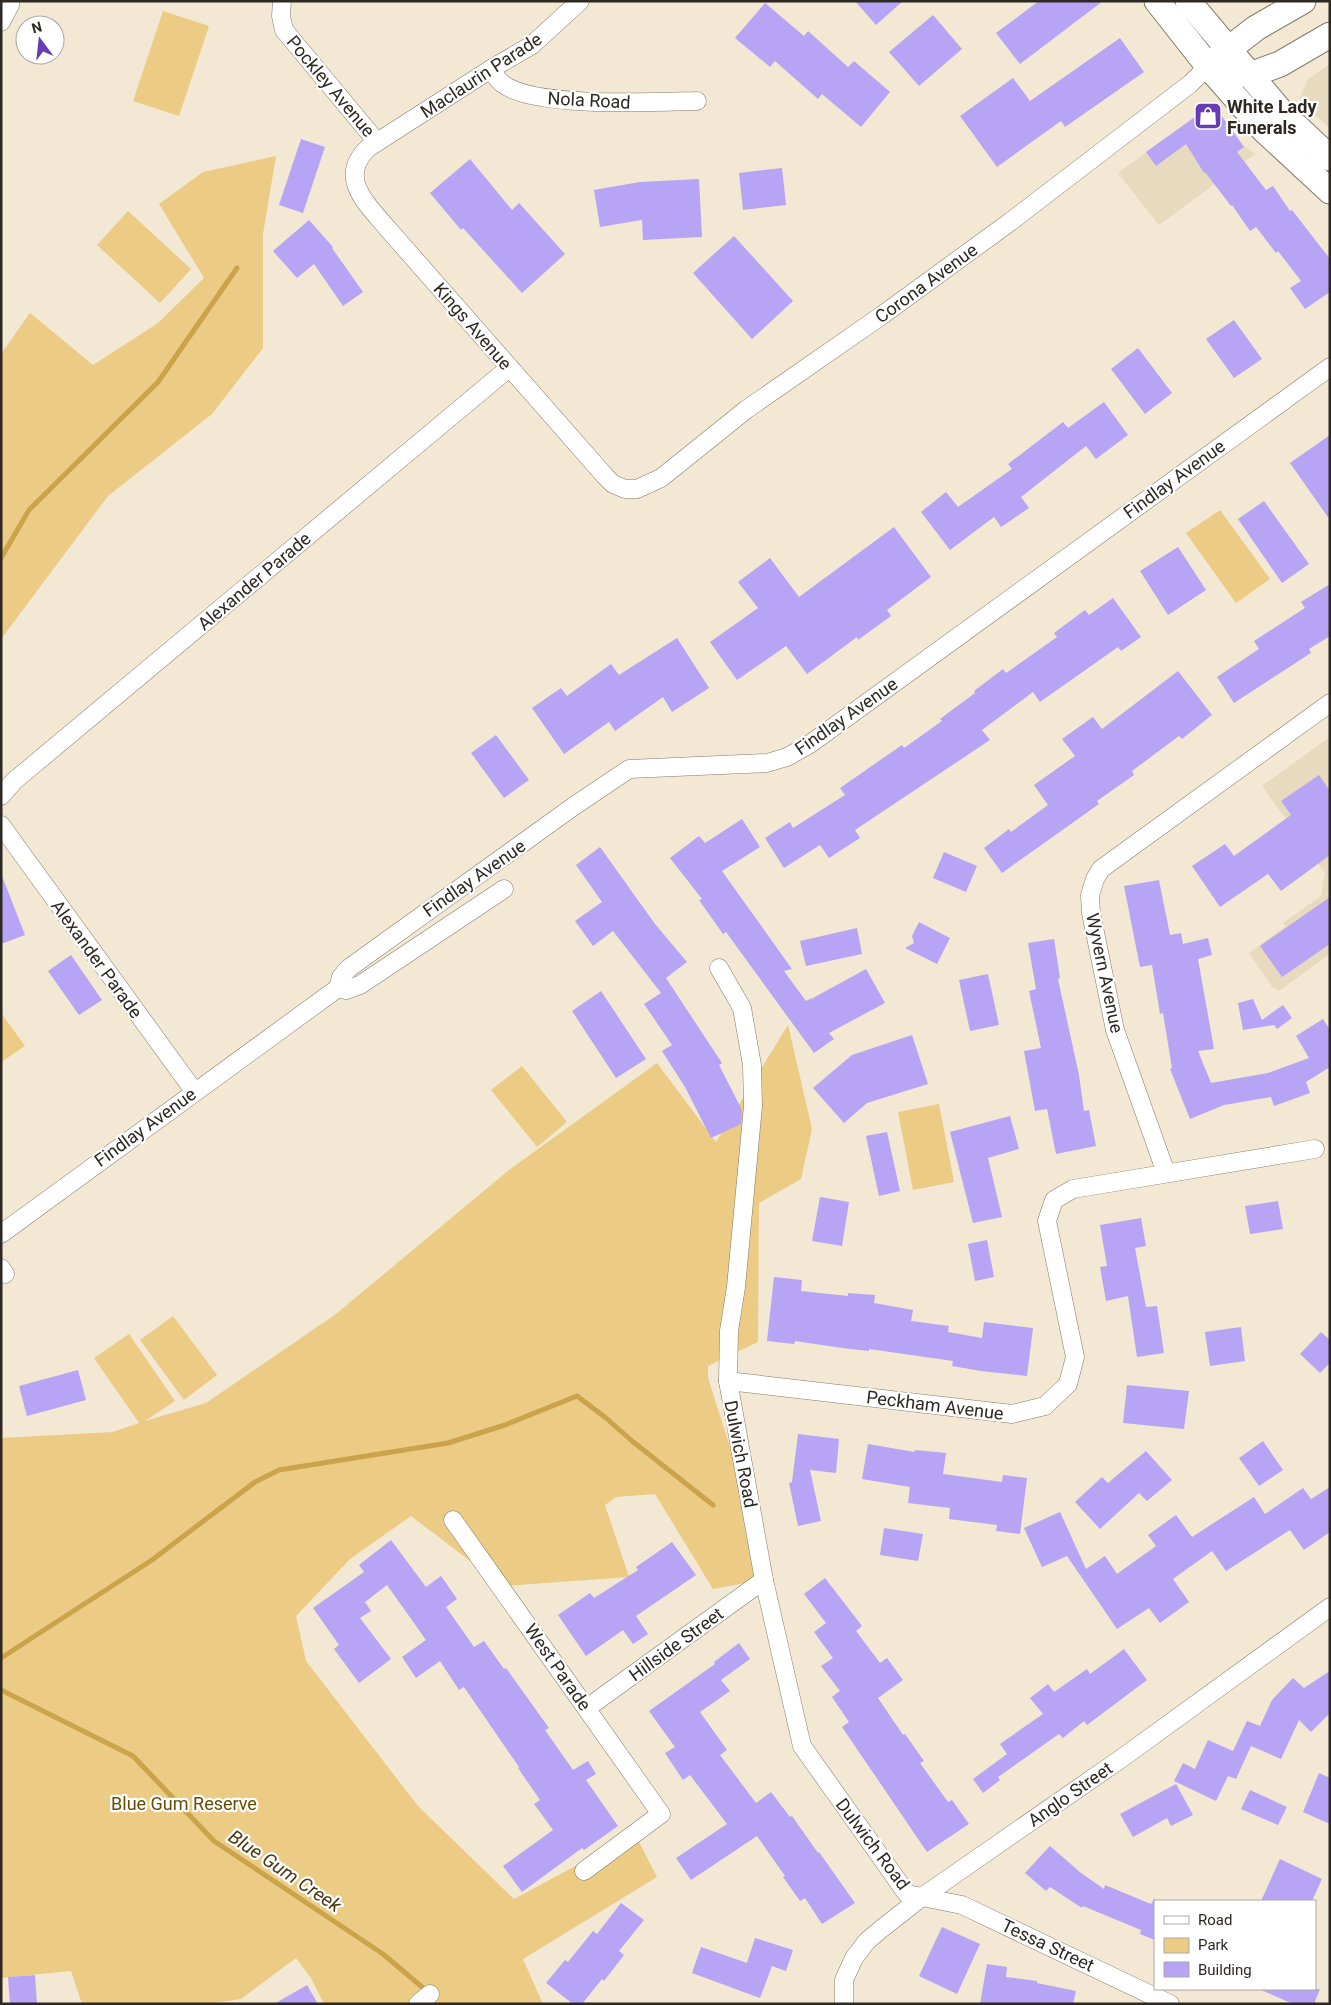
<svg xmlns="http://www.w3.org/2000/svg" width="1331" height="2005" font-family="Roboto,sans-serif">
<style>
.built{fill:#e8dabf}
.green{fill:#eccb85}
.lines{fill:none;stroke-linecap:round;stroke-linejoin:round}
.stream{stroke:#caa34b;stroke-width:5}
.building{fill:#b7a4f5}
.minor-casing{stroke:#847b68;stroke-width:19}
.highway-casing{stroke:#847b68;stroke-width:27}
.minor{stroke:#fff;stroke-width:18}
.highway{stroke:#fff;stroke-width:25}
.labels{text-anchor:middle;dominant-baseline:central;stroke-width:4.5;stroke-linejoin:round;paint-order:stroke}
.street-label{font-size:18px;fill:#2d2922;stroke:#fff}
.poi-label{font-size:18px;font-weight:bold;fill:#2d2922;stroke:#fff;text-anchor:start}
.park-label{font-size:18px;fill:#674d04;stroke:#fff}
.water-label{font-size:19px;font-style:italic;fill:#483711;stroke:#fff}
</style>
<rect width="100%" height="100%" fill="#f2e8d3"/>
<g class="built">
<polygon points="1330,64 1330,128 1306,107 1300,98 1308,79"/>
<polygon points="1213,104 1242,144 1255,154 1159,225 1118,173"/>
<polygon points="1330,737 1330,954 1279,991 1273,988 1249,953 1286,926 1283,923 1321,896 1325,873 1262,786"/>
</g>
<g class="green">
<polygon points="163,11 209,26 179,116 133,101"/>
<polygon points="276,156 263,234 263,348 212,414 108,496 1,639 1,354 30,313 93,365 158,323 204,278 159,204 203,172"/>
<polygon points="128,211 191,269 160,303 97,245"/>
<polygon points="1220,510 1270,579 1236,603 1186,533"/>
<polygon points="1,1013 25,1046 1,1062"/>
<polygon points="788,1025 812,1129 801,1179 759,1203 758,1342 708,1366 708,1378 772,1578 713,1589 655,1494 616,1497 605,1505 629,1577 503,1586 411,1516 350,1559 296,1616 306,1661 418,1806 514,1899 635,1834 657,1877 523,1959 543,2004 324,2004 311,1978 296,1958 241,1999 208,2004 82,2004 71,1971 1,1978 1,1438 113,1432 139,1423 94,1358 129,1334 175,1401 145,1421 206,1403 336,1314 509,1170 657,1063 716,1142"/>
<polygon points="522,1066 567,1122 537,1147 491,1090"/>
<polygon points="939,1104 954,1182 913,1190 898,1112"/>
<polygon points="173,1316 217,1375 184,1400 140,1340"/>
</g>
<g class="lines">
<g class="stream">
<polyline points="1,558 29,510 158,382 237,268"/>
<polyline points="1,1658 152,1560 255,1482 279,1470 448,1443 505,1425 577,1396 606,1418 632,1441 713,1505"/>
<polyline points="1,1690 133,1756 214,1841 383,1954 428,1992"/>
</g>
</g>
<g class="building">
<polygon points="855,1 903,1 876,25"/>
<polygon points="1039,1 1103,1 1020,64 996,33"/>
<polygon points="765,3 804,36 808,31 848,67 854,61 890,92 861,127 822,94 818,99 775,61 770,67 735,38"/>
<polygon points="933,15 962,49 919,86 889,52"/>
<polygon points="1120,38 1144,72 1065,127 1061,121 997,167 960,116 1013,78 1030,101"/>
<polygon points="1213,104 1244,147 1237,152 1266,190 1273,186 1290,211 1292,210 1330,259 1330,292 1305,309 1290,288 1301,281 1278,251 1276,253 1256,227 1250,231 1232,205 1231,206 1205,172 1204,173 1186,144 1156,166 1146,152"/>
<polygon points="301,139 325,147 303,213 279,205"/>
<polygon points="470,159 512,210 519,203 565,254 522,293 463,228 461,230 430,193"/>
<polygon points="782,168 786,205 743,210 739,173"/>
<polygon points="699,179 702,237 643,240 642,220 600,227 594,190 640,182"/>
<polygon points="309,220 333,247 332,248 363,292 343,306 314,264 297,278 273,251"/>
<polygon points="734,236 793,301 752,339 693,273"/>
<polygon points="1234,320 1262,359 1234,378 1206,339"/>
<polygon points="1138,348 1172,393 1145,414 1111,369"/>
<polygon points="1104,402 1128,435 1096,459 1086,446 1021,497 1029,508 1001,527 994,517 950,550 921,512 946,492 958,507 1012,469 1008,464 1063,422 1068,428"/>
<polygon points="1330,435 1330,520 1290,463"/>
<polygon points="1264,501 1309,564 1282,583 1238,519"/>
<polygon points="894,527 931,577 887,610 891,616 858,640 857,637 807,674 786,646 737,680 710,642 758,608 738,582 770,558 799,597"/>
<polygon points="1178,547 1206,590 1168,615 1140,571"/>
<polygon points="1330,584 1330,636 1309,649 1311,653 1234,703 1217,677 1259,649 1254,641 1305,608 1301,602"/>
<polygon points="1113,598 1141,637 1121,651 1118,647 1040,702 1033,692 982,730 990,740 855,830 860,838 829,858 820,845 784,868 765,838 790,822 793,828 845,795 840,788 902,745 904,748 942,721 940,719 975,693 974,691 1003,669 1006,673 1057,637 1054,633 1085,610 1089,615"/>
<polygon points="677,638 709,688 672,712 663,697 615,731 609,722 564,754 532,708 561,688 567,696 611,664 619,675"/>
<polygon points="1178,671 1212,715 1182,739 1179,736 1132,771 1134,775 1097,801 1099,804 1002,873 984,848 1009,829 1011,832 1048,805 1034,785 1075,756 1062,739 1093,717 1102,729"/>
<polygon points="496,735 529,780 504,798 471,753"/>
<polygon points="1319,775 1330,791 1330,855 1281,891 1268,874 1220,907 1192,866 1225,844 1234,856 1291,815 1281,801"/>
<polygon points="742,819 760,847 722,871 792,969 784,971 806,1001 812,998 814,1000 813,998 866,969 885,1003 829,1033 834,1039 814,1053 726,932 723,934 699,900 702,899 670,858 699,836 705,843"/>
<polygon points="600,847 655,924 687,962 666,978 722,1063 719,1065 742,1110 741,1124 711,1138 685,1087 662,1051 672,1045 644,1004 661,993 613,931 593,946 575,921 602,902 576,865"/>
<polygon points="944,852 977,866 966,892 933,878"/>
<polygon points="2,876 25,935 1,944 1,877"/>
<polygon points="1159,880 1170,935 1181,933 1183,944 1208,938 1212,955 1198,959 1214,1049 1198,1051 1211,1083 1268,1073 1309,1058 1296,1036 1323,1019 1330,1030 1330,1067 1306,1082 1310,1093 1274,1106 1271,1097 1224,1105 1190,1119 1170,1069 1172,1068 1163,1013 1160,1014 1152,965 1140,967 1124,886"/>
<polygon points="1330,897 1330,944 1282,977 1260,946"/>
<polygon points="919,922 950,938 937,964 905,948 914,943 912,936"/>
<polygon points="857,928 862,954 806,966 800,941"/>
<polygon points="1054,939 1060,978 1058,979 1079,1075 1084,1111 1089,1110 1096,1146 1056,1154 1047,1109 1035,1111 1024,1051 1041,1048 1029,991 1036,989 1028,943"/>
<polygon points="71,955 102,1000 79,1015 48,971"/>
<polygon points="988,974 999,1025 970,1031 959,980"/>
<polygon points="601,991 646,1059 616,1078 572,1011"/>
<polygon points="1253,999 1262,1020 1283,1005 1292,1018 1277,1029 1274,1025 1243,1030 1238,1003"/>
<polygon points="912,1035 928,1084 867,1103 844,1123 813,1088 852,1055"/>
<polygon points="1010,1116 1019,1149 988,1158 1002,1217 973,1223 950,1132"/>
<polygon points="887,1132 900,1191 879,1196 866,1136"/>
<polygon points="820,1197 849,1202 842,1246 812,1241"/>
<polygon points="1278,1201 1283,1229 1250,1234 1245,1206"/>
<polygon points="1141,1218 1146,1246 1135,1248 1146,1307 1157,1306 1164,1353 1137,1357 1128,1296 1106,1301 1100,1267 1107,1266 1100,1225"/>
<polygon points="987,1240 994,1277 975,1281 968,1244"/>
<polygon points="774,1277 802,1280 801,1291 848,1296 848,1293 875,1295 874,1303 913,1310 911,1321 949,1326 948,1332 982,1338 984,1322 1033,1328 1027,1376 981,1371 952,1366 953,1361 869,1349 869,1351 842,1348 795,1341 794,1344 767,1341"/>
<polygon points="1241,1327 1245,1361 1210,1366 1205,1332"/>
<polygon points="1321,1332 1330,1340 1330,1363 1320,1373 1300,1354"/>
<polygon points="78,1370 86,1400 27,1416 19,1386"/>
<polygon points="1127,1385 1189,1391 1184,1429 1123,1423"/>
<polygon points="798,1434 839,1439 836,1473 810,1470 821,1521 798,1526 789,1483 792,1482"/>
<polygon points="1263,1441 1283,1470 1259,1486 1239,1458"/>
<polygon points="868,1444 914,1452 915,1450 946,1453 943,1474 1002,1482 1003,1475 1027,1478 1020,1534 996,1531 997,1525 949,1519 950,1508 908,1503 910,1487 862,1479"/>
<polygon points="1146,1451 1172,1480 1147,1501 1139,1493 1100,1529 1075,1502 1102,1477 1108,1483"/>
<polygon points="1330,1487 1330,1532 1304,1550 1290,1530 1226,1571 1212,1551 1173,1579 1189,1602 1160,1623 1149,1608 1117,1629 1067,1556 1042,1567 1024,1528 1060,1512 1086,1569 1105,1556 1117,1574 1156,1546 1148,1535 1176,1515 1192,1537 1254,1497 1265,1514 1303,1488 1311,1499"/>
<polygon points="884,1528 923,1534 918,1561 880,1555"/>
<polygon points="391,1540 426,1587 441,1576 457,1599 446,1607 474,1647 484,1641 504,1669 506,1668 549,1728 545,1730 573,1770 588,1761 596,1774 586,1780 618,1826 584,1850 582,1848 522,1892 503,1866 553,1830 534,1804 540,1800 518,1768 519,1767 464,1687 459,1690 440,1661 416,1678 402,1657 426,1640 387,1585 365,1602 371,1611 360,1618 391,1659 359,1683 334,1649 339,1645 313,1608 364,1572 359,1565"/>
<polygon points="672,1542 696,1575 636,1616 648,1634 633,1644 623,1630 586,1656 558,1615 590,1593 594,1598 638,1570 636,1567"/>
<polygon points="825,1578 862,1626 856,1631 880,1663 887,1658 903,1680 878,1698 903,1735 905,1734 924,1761 920,1763 948,1802 952,1800 969,1824 927,1852 842,1727 849,1722 832,1697 840,1691 821,1666 833,1658 814,1632 826,1623 804,1594"/>
<polygon points="739,1643 750,1659 721,1680 730,1691 700,1712 727,1750 720,1755 756,1803 771,1792 790,1817 792,1816 818,1853 819,1852 855,1903 822,1924 805,1898 800,1901 783,1877 785,1876 757,1836 691,1880 676,1858 727,1824 690,1775 683,1780 665,1753 675,1747 649,1711 715,1664 714,1662"/>
<polygon points="1124,1649 1147,1680 1087,1725 1084,1721 1063,1738 1059,1734 998,1777 1000,1780 983,1793 973,1779 1007,1754 1000,1744 1043,1714 1030,1698 1048,1684 1054,1692 1087,1669 1090,1674"/>
<polygon points="1330,1671 1330,1713 1311,1732 1299,1720 1281,1759 1251,1746 1236,1779 1228,1776 1216,1801 1174,1781 1183,1763 1195,1769 1208,1740 1233,1751 1247,1721 1260,1726 1272,1700 1293,1678 1304,1688"/>
<polygon points="1319,1773 1330,1778 1330,1824 1303,1812"/>
<polygon points="1176,1784 1193,1815 1171,1826 1167,1818 1133,1837 1120,1814"/>
<polygon points="1250,1790 1287,1807 1278,1825 1241,1809"/>
<polygon points="1050,1846 1081,1873 1104,1889 1105,1885 1151,1904 1155,1898 1155,1940 1140,1934 1141,1930 1083,1906 1082,1908 1050,1887 1046,1891 1025,1873"/>
<polygon points="1280,1859 1322,1879 1312,1901 1261,1901"/>
<polygon points="621,1903 644,1920 619,1951 624,1955 604,1981 602,1979 582,2004 573,2004 546,1983 565,1960 568,1962 593,1931 597,1934"/>
<polygon points="942,1927 980,1944 957,1994 919,1976"/>
<polygon points="755,1938 793,1950 786,1971 772,1966 760,1998 692,1973 701,1947 747,1963"/>
<polygon points="987,1964 1007,1967 1006,1977 1037,1981 1037,1983 1076,1991 1073,2004 980,2004"/>
<polygon points="35,1975 37,2004 10,2004 8,1977"/>
<polygon points="307,1985 318,2004 274,2004"/>
<polygon points="1259,1989 1320,1989 1314,2004 1293,2004"/>
</g>
<g class="lines">
<defs>
<g id="minor">
<polyline points="282,1 281,16 284,30 377,142"/>
<path d="M580 1 532 45 491 69 368 148C337 178 367 204 388 229L605 476 613 484 625 489H637L661 478 747 409 881 316 1010 222 1190 84 1208 66"/>
<polyline points="1,22 10,5 10,1"/>
<path d="M491 69C494 74 498 81 503 84 534 108 655 102 697 101"/>
<polyline points="1,796 14,781 509,368"/>
<polyline points="1,825 194,1091"/>
<polyline points="719,968 742,1008 752,1065 753,1106 736,1287 729,1331 728,1381 764,1580 802,1746 907,1894 962,1905 1170,2004"/>
<polyline points="338,988 346,990 360,985 504,889"/>
<polyline points="1166,1173 1115,1030 1091,913 1090,895 1095,879 1101,869 1330,703"/>
<polyline points="1,1234 338,988 341,977 349,968 574,806 629,769 767,763 787,757 810,744 1330,367"/>
<polyline points="1,1268 5,1274"/>
<polyline points="728,1381 1012,1414 1045,1406 1068,1384 1075,1357 1047,1221 1054,1200 1073,1189 1315,1149"/>
<polyline points="453,1520 661,1814 584,1871"/>
<polyline points="587,1708 764,1580"/>
<polyline points="418,2004 430,1994"/>
<polyline points="844,2004 844,1980 854,1958 867,1941 880,1930 922,1897 1122,1758 1330,1607"/>
</g>
<g id="highway">
<polyline points="1157,1 1208,66 1264,130 1330,191"/>
<polyline points="1188,1 1282,113 1330,158"/>
<polyline points="1216,59 1256,28 1303,1"/>
<polyline points="1235,72 1250,75 1280,64 1330,35"/>
</g>
</defs>
<use href="#minor" class="minor-casing"/>
<use href="#highway" class="highway-casing"/>
<use href="#minor" class="minor"/>
<use href="#highway" class="highway"/>
</g>
<defs>
<symbol id="shop-square" viewBox="-11 -11 22 22"><rect x="-9" y="-9" width="18" height="18" rx="4" fill="#663db5" stroke="#fff"/><path d="M-5-2.5h2.3a2.7 3.5 0 0 1 5.4 0H5L5.5 6h-11ZM-1.5-2.5h3a1.5 2.3 0 0 0-3 0Z" fill="#fff"/></symbol>
</defs>
<g fill-rule="evenodd">
<use href="#shop-square" x="1192" y="100" width="32" height="32"/>
</g>
<g class="labels">
<g class="street-label">
<text transform="translate(481 75) rotate(-33)">Maclaurin Parade</text>
<text transform="translate(331 86) rotate(50)">Pockley Avenue</text>
<text transform="translate(589 100) rotate(3)">Nola Road</text>
<text transform="translate(926 283) rotate(-36)">Corona Avenue</text>
<text transform="translate(473 326) rotate(49)">Kings Avenue</text>
<text transform="translate(1174 479) rotate(-36)">Findlay Avenue</text>
<text transform="translate(254 581) rotate(-40)">Alexander Parade</text>
<text transform="translate(846 716) rotate(-35)">Findlay Avenue</text>
<text transform="translate(474 878) rotate(-35)">Findlay Avenue</text>
<text transform="translate(97 959) rotate(54)">Alexander Parade</text>
<text transform="translate(1105 973) rotate(78)">Wyvern Avenue</text>
<text transform="translate(145 1127) rotate(-36)">Findlay Avenue</text>
<text transform="translate(935 1405) rotate(7)">Peckham Avenue</text>
<text transform="translate(741 1454) rotate(79)">Dulwich Road</text>
<text transform="translate(676 1644) rotate(-36)">Hillside Street</text>
<text transform="translate(558 1667) rotate(55)">West Parade</text>
<text transform="translate(1070 1794) rotate(-35)">Anglo Street</text>
<text transform="translate(873 1844) rotate(53)">Dulwich Road</text>
<text transform="translate(1048 1945) rotate(25)">Tessa Street</text>
</g>
<g class="poi-label">
<text x="1227" y="106">White Lady<tspan x="1227" dy="21">Funerals</tspan></text>
</g>
<g class="park-label">
<text x="184" y="1803">Blue Gum Reserve</text>
</g>
<g class="water-label">
<text transform="translate(285 1871) rotate(34)">Blue Gum Creek</text>
</g>
</g>
<rect width="1331" height="2005" fill="none" stroke="#2d2922" stroke-width="5"/>
<rect x="1154" y="1900" width="162" height="90" fill="#ffffff" stroke="#aba9a7"/>
<rect x="1164" y="1916" width="25" height="8" fill="#ffffff" stroke="#aba9a7"/>
<text x="1198" y="1925" font-size="15" fill="#2d2922">Road</text>
<rect x="1164" y="1938" width="25" height="15" fill="#eccb85" stroke="#aba9a7"/>
<text x="1198" y="1950" font-size="15" fill="#2d2922">Park</text>
<rect x="1164" y="1962" width="25" height="15" fill="#b7a4f5" stroke="#aba9a7"/>
<text x="1198" y="1975" font-size="15" fill="#2d2922">Building</text>
<g transform="translate(40 40) rotate(345)"><circle r="24" fill="#ffffff" stroke="#aba9a7"/>
<path d="M0-4L9 19L0 12L-9 19Z" fill="#663db5"/>
<text y="-8" font-size="14" font-weight="bold" text-anchor="middle" fill="#2d2922">N</text>
</g>
</svg>
